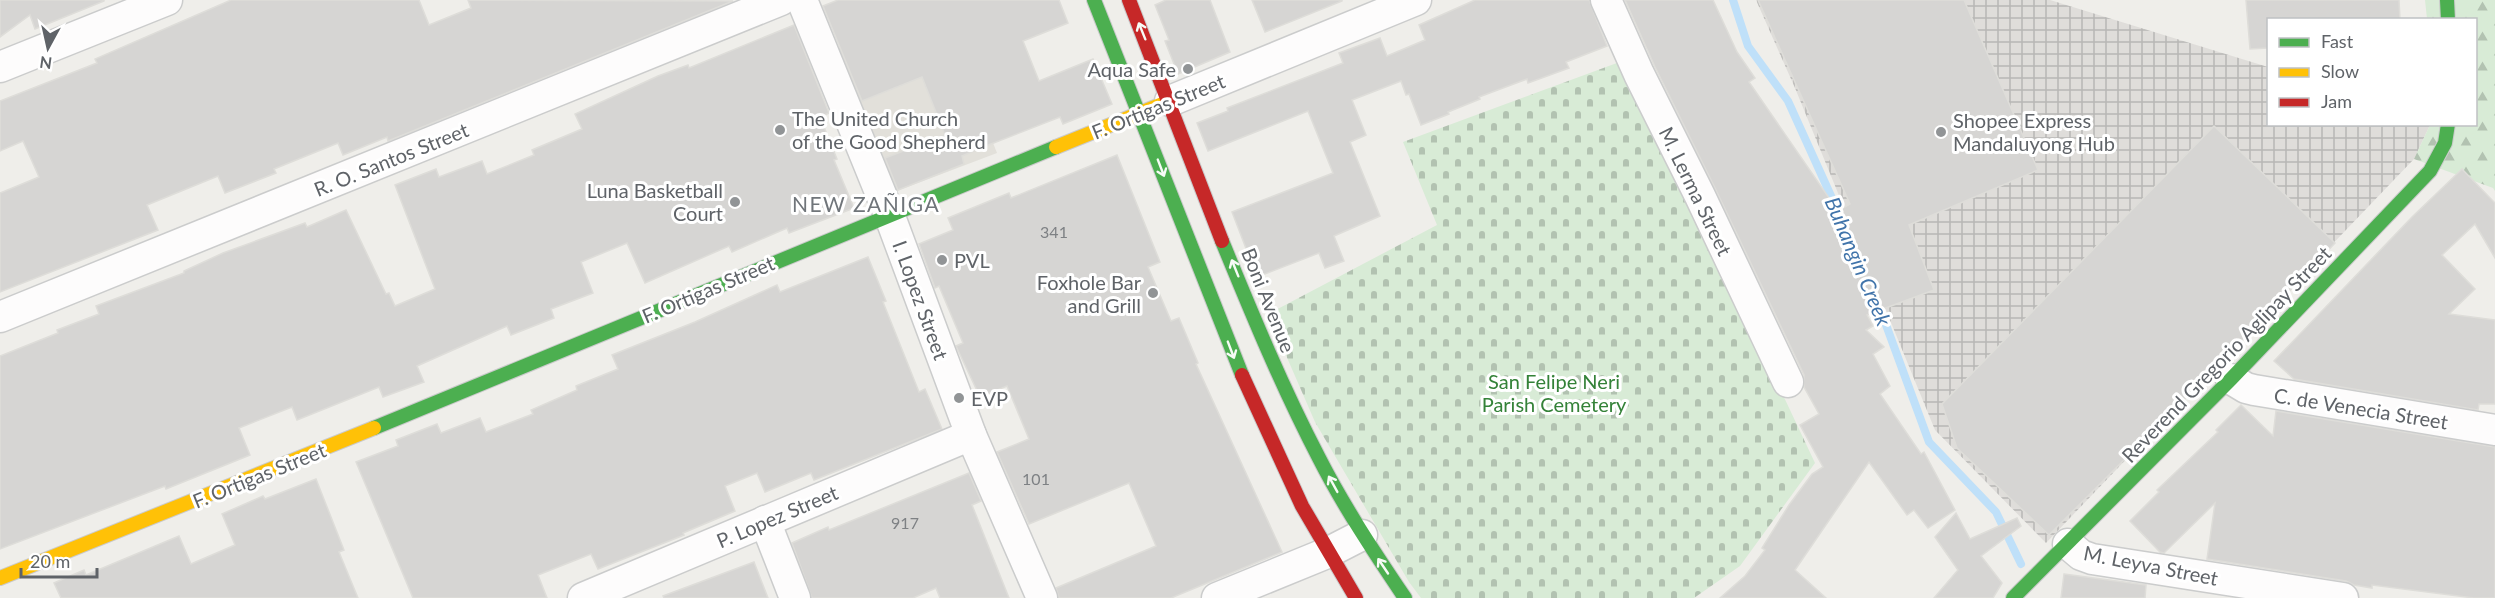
<svg xmlns="http://www.w3.org/2000/svg" width="2495" height="598" font-family="Lato,sans-serif">
<style>
.industrial{fill:url(#industrial-grid)}
.education{fill:#e2e0da}
.forest{fill:url(#forest-firs)}
.cemetery{fill:url(#cemetery-stones)}
.lines{fill:none;stroke-linecap:round;stroke-linejoin:round}
.stream{stroke:#bfe0f9;stroke-width:8}
.building{fill:#d6d5d3;stroke:#deddd9;stroke-width:1.5}
.street-casing{stroke:#cbcccc;stroke-width:33}
.fast-casing{stroke:#cacacb;stroke-width:16}
.slow-casing{stroke:#cacacb;stroke-width:16}
.jam-casing{stroke:#cacacb;stroke-width:16}
.street{stroke:#fdfcfc;stroke-width:30}
.fast{stroke:#4caf50;stroke-width:14}
.slow{stroke:#ffc107;stroke-width:14}
.jam{stroke:#c62828;stroke-width:14}
.oneway{stroke:#f6fbf6}
.poi-dot{fill:#919496;stroke:#fff;stroke-width:2}
.labels{text-anchor:middle;dominant-baseline:central;stroke-width:6;stroke-linejoin:round;paint-order:stroke}
.number-label{font-size:16px;fill:#7e8184}
.poi-label{font-size:20px;fill:#5f6368;stroke:#fff;text-anchor:start}
.street-label{font-size:20px;fill:#5f6368;stroke:#fff}
.park-label{font-size:20px;fill:#348238;stroke:#fff}
.neighbourhood-label{font-size:21px;letter-spacing:1.5px;fill:#70757a;stroke:#fff}
.water-label{font-size:21px;font-style:italic;fill:#4174aa;stroke:#fff}
</style>
<defs>
<pattern id="industrial-grid" width="8" height="8" patternUnits="userSpaceOnUse" patternTransform="scale(1.5)"><rect width="8" height="8" fill="#dfddda"/><path d="M0 4h8M4 0v8" fill="none" stroke="#b8b7b5"/></pattern>
<pattern id="forest-firs" width="22" height="20" patternUnits="userSpaceOnUse" patternTransform="scale(1.5)"><rect width="22" height="20" fill="#d8ebd6"/><path d="M5 1l3.5 6h-7zM16 11l3.5 6h-7z" fill="#b2c2b1"/></pattern>
<pattern id="cemetery-stones" width="16" height="16" patternUnits="userSpaceOnUse" patternTransform="scale(1.5)"><rect width="16" height="16" fill="#d8ebd6"/><path d="M2 7V4a2 2 0 0 1 4 0v3zM10 15v-3a2 2 0 0 1 4 0v3z" fill="#b2c2b1"/></pattern>
</defs>
<rect width="100%" height="100%" fill="#efeeea"/>
<polygon class="industrial" points="1756,0 2050,0 2268,67 2268,124 2430,125 2414,159 2046,543 1935,430 1795,88"/>
<polygon class="education" points="940,10 997,153 889,194 831,51"/>
<polygon class="forest" points="2425,0 2495,0 2495,191 2493,188 2414,159 2430,125 2476,124 2476,20 2427,19"/>
<polygon class="cemetery" points="1625,60 1815,463 1740,566 1694,598 1421,598 1409,582 1315,422 1268,314 1437,225 1403,142"/>
<g class="lines">
<g class="stream">
<polyline points="1733,0 1748,46 1788,101 1841,218"/>
<polyline points="1878,303 1929,442 1996,512 2021,564"/>
</g>
</g>
<g class="building">
<polygon points="0,0 104,0 104,1 35,29 30,15 0,37"/>
<polygon points="231,0 419,0 429,25 471,8 468,0 733,1 388,141 387,137 343,155 338,143 274,169 276,173 225,193 218,176 147,205 158,230 0,292 0,193 39,177 23,141 0,151 0,101 97,63 95,59"/>
<polygon points="838,0 1059,0 1068,23 1023,41 1039,81 1093,59 1112,104 1063,124 1060,117 991,144 962,156 964,164 898,190 885,158 945,135 922,77 862,101 823,6"/>
<polygon points="1166,0 1210,0 1230,52 1178,74 1165,41 1169,40 1155,5"/>
<polygon points="1252,0 1342,0 1342,1 1265,32"/>
<polygon points="1475,0 1589,0 1607,46 1566,62 1569,68 1528,83 1527,79 1479,97 1480,99 1448,112 1449,114 1421,125 1409,94 1406,95 1401,81 1352,100 1366,135 1350,142 1380,216 1334,236 1344,261 1325,268 1319,253 1257,277 1232,212 1333,173 1308,111 1208,151 1197,123 1228,111 1227,108 1343,63 1339,53 1380,38 1387,56 1425,40 1419,25"/>
<polygon points="1625,0 1713,0 1737,52 1755,78 1749,82 1838,211 1850,204 1758,0 1964,0 2038,170 1909,225 1934,290 1867,315 1873,326 1866,330 1884,347 1873,354 1890,386 1880,394 1921,454 1924,452 1955,510 1928,528 1914,510 1907,515 1869,462 1795,570 1826,598 1720,598 1745,576 1765,550 1762,548 1789,505 1812,474 1823,467 1800,425 1819,414 1804,387 1804,375 1715,188 1655,67"/>
<polygon points="2246,0 2399,0 2400,20 2268,20 2268,48 2250,49"/>
<polygon points="794,25 829,113 820,117 837,159 834,160 854,208 789,233 787,228 732,252 729,246 645,283 627,243 581,262 593,293 551,309 554,318 511,335 507,326 417,366 424,382 383,397 379,387 297,420 292,407 239,428 250,455 166,489 165,486 0,549 0,356 58,333 57,330 99,314 96,306 184,273 184,271 223,253 305,223 307,227 346,210 386,294 389,293 395,306 435,289 395,185 436,169 439,177 482,161 487,174 534,155 532,150 582,129 575,114 658,76 688,65 689,68"/>
<polygon points="2214,126 2335,243 2218,366 2049,535 1957,448 1942,404"/>
<polygon points="1117,155 1160,262 1148,267 1171,321 1179,318 1198,363 1196,364 1282,552 1171,598 1059,598 1056,588 1156,546 1129,483 1029,524 997,452 1029,439 1007,386 980,397 956,346 963,343 939,286 935,288 919,244 953,230 948,218 1009,193 1011,198"/>
<polygon points="2462,169 2495,203 2495,258 2475,224 2442,255 2475,289 2449,314 2495,320 2495,404 2479,404 2478,410 2294,379 2274,361 2412,217"/>
<polygon points="868,257 886,301 883,302 919,392 925,389 942,429 814,480 811,473 765,492 757,473 725,486 735,511 683,533 684,535 598,569 591,554 538,575 547,598 413,598 356,462 398,446 396,440 437,424 441,433 480,418 486,432 533,414 531,410 577,390 576,386 618,369 612,355 695,322 777,285 780,292"/>
<polygon points="2241,405 2273,436 2276,411 2495,447 2495,598 2474,598 2372,585 2372,588 2354,585 2346,581 2207,559 2215,503 2164,553 2160,552 2130,521 2159,492 2157,490 2218,432 2216,430"/>
<polygon points="969,473 981,501 972,505 1009,598 940,598 936,588 913,598 812,598 792,543 828,527 829,530"/>
<polygon points="316,479 344,550 339,552 358,598 61,598 54,583 84,570 86,575 179,536 191,564 235,545 222,514 263,496 265,499"/>
<polygon points="1956,513 1970,539 2017,518 2021,526 1981,556 2002,583 1993,598 1934,598 1958,570 1935,537"/>
<polygon points="754,562 768,598 664,598 663,596"/>
<polygon points="2064,574 2146,585 2145,598 2061,598"/>
</g>
<g class="lines">
<defs>
<g id="street">
<polyline points="802,0 889,214 971,435 1042,598"/>
<polyline points="1606,0 1639,74 1700,196 1788,382"/>
<polyline points="0,67 167,0"/>
<polyline points="1170,101 1416,0"/>
<polyline points="0,317 781,0"/>
<polyline points="2231,379 2246,388 2254,390 2495,430"/>
<polyline points="765,521 795,598"/>
<polyline points="2068,544 2081,555 2092,559 2343,598"/>
<polyline points="583,598 971,435"/>
<polyline points="1217,598 1327,553 1362,535"/>
</g>
<g id="fast">
<polyline points="1094,0 1242,375"/>
<polyline points="2447,0 2448,20"/>
<path d="M1222 241C1252 314 1282 387 1319 458 1344 507 1374 552 1405 598"/>
<polyline points="374,428 1056,147"/>
<polyline points="2013,598 2231,379 2430,171 2445,143 2448,124"/>
</g>
<g id="slow">
<polyline points="1056,147 1170,101"/>
<polyline points="0,578 374,428"/>
</g>
<g id="jam">
<polyline points="1129,0 1222,241"/>
<polyline points="1242,375 1302,506 1356,598"/>
</g>
</defs>
<use href="#street" class="street-casing"/>
<use href="#fast" class="fast-casing"/>
<use href="#slow" class="slow-casing"/>
<use href="#jam" class="jam-casing"/>
<use href="#street" class="street"/>
<use href="#fast" class="fast"/>
<use href="#slow" class="slow"/>
<use href="#jam" class="jam"/>
</g>
<defs><path id="oneway-shaft" d="M-6 0H5M1.5-3L5.5 0L1.5 3" fill="none" stroke-width="1.6" stroke-linecap="round" stroke-linejoin="round" transform="scale(1.5)"/></defs>
<g class="oneway">
<use href="#oneway-shaft" transform="translate(1142 31) rotate(-112)"/>
<use href="#oneway-shaft" transform="translate(1161 168) rotate(69)"/>
<use href="#oneway-shaft" transform="translate(1235 268) rotate(-112)"/>
<use href="#oneway-shaft" transform="translate(1231 350) rotate(69)"/>
<use href="#oneway-shaft" transform="translate(1333 484) rotate(-119)"/>
<use href="#oneway-shaft" transform="translate(1383 566) rotate(-124)"/>
</g>
<g class="poi-dot">
<circle cx="1188" cy="69" r="6"/>
<circle cx="780" cy="130" r="6"/>
<circle cx="1941" cy="132" r="6"/>
<circle cx="735" cy="202" r="6"/>
<circle cx="942" cy="260" r="6"/>
<circle cx="1153" cy="293" r="6"/>
<circle cx="959" cy="398" r="6"/>
</g>
<g class="labels">
<g class="number-label">
<text x="1054" y="231">341</text>
<text x="1036" y="478">101</text>
<text x="905" y="522">917</text>
</g>
<g class="poi-label">
<text x="1176" y="69" text-anchor="end">Aqua Safe</text>
<text x="792" y="118">The United Church<tspan x="792" dy="23">of the Good Shepherd</tspan></text>
<text x="1953" y="120">Shopee Express<tspan x="1953" dy="23">Mandaluyong Hub</tspan></text>
<text x="723" y="190" text-anchor="end">Luna Basketball<tspan x="723" dy="23">Court</tspan></text>
<text x="954" y="260">PVL</text>
<text x="1141" y="282" text-anchor="end">Foxhole Bar<tspan x="1141" dy="23">and Grill</tspan></text>
<text x="971" y="398">EVP</text>
</g>
<g class="street-label">
<text transform="translate(1158 106) rotate(-22)">F. Ortigas Street</text>
<text transform="translate(391 159) rotate(-22)">R. O. Santos Street</text>
<text transform="translate(1696 191) rotate(64)">M. Lerma Street</text>
<text transform="translate(708 289) rotate(-23)">F. Ortigas Street</text>
<text transform="translate(921 300) rotate(70)">I. Lopez Street</text>
<text transform="translate(1269 300) rotate(68)">Boni Avenue</text>
<text transform="translate(2226 354) rotate(-46)">Reverend Gregorio Aglipay Street</text>
<text transform="translate(2361 408) rotate(9)">C. de Venecia Street</text>
<text transform="translate(259 475) rotate(-22)">F. Ortigas Street</text>
<text transform="translate(777 516) rotate(-23)">P. Lopez Street</text>
<text transform="translate(2151 565) rotate(11)">M. Leyva Street</text>
</g>
<g class="park-label">
<text x="1554" y="381">San Felipe Neri<tspan x="1554" dy="23">Parish Cemetery</tspan></text>
</g>
<g class="neighbourhood-label">
<text x="866" y="203">NEW ZAÑIGA</text>
</g>
<g class="water-label">
<text transform="translate(1859 261) rotate(67)">Buhangin Creek</text>
</g>
</g>
<rect x="2267" y="18" width="210" height="108" fill="#ffffff" stroke="#bfc1c3" stroke-width="1.5"/>
<rect x="2279" y="38" width="30" height="9" fill="#4caf50" stroke="#bfc1c3" stroke-width="1.5"/>
<text x="2321" y="48" font-size="18" fill="#5f6368">Fast</text>
<rect x="2279" y="68" width="30" height="9" fill="#ffc107" stroke="#bfc1c3" stroke-width="1.5"/>
<text x="2321" y="78" font-size="18" fill="#5f6368">Slow</text>
<rect x="2279" y="98" width="30" height="9" fill="#c62828" stroke="#bfc1c3" stroke-width="1.5"/>
<text x="2321" y="108" font-size="18" fill="#5f6368">Jam</text>
<g transform="translate(48 48) rotate(188)" stroke="#ffffff" stroke-width="4.5" paint-order="stroke">
<path d="M0-4.5L10 22L0 15L-10 22Z" fill="#5f6368"/>
<text y="-9" font-size="16" font-weight="bold" text-anchor="middle" fill="#5f6368">N</text>
</g>
<path d="M21 568v9h76v-9" fill="none" stroke="#5f6368" stroke-width="3"/>
<text x="30" y="568" font-size="18" fill="#5f6368" stroke="#ffffff" stroke-width="4.5" paint-order="stroke">20 m</text>
</svg>
